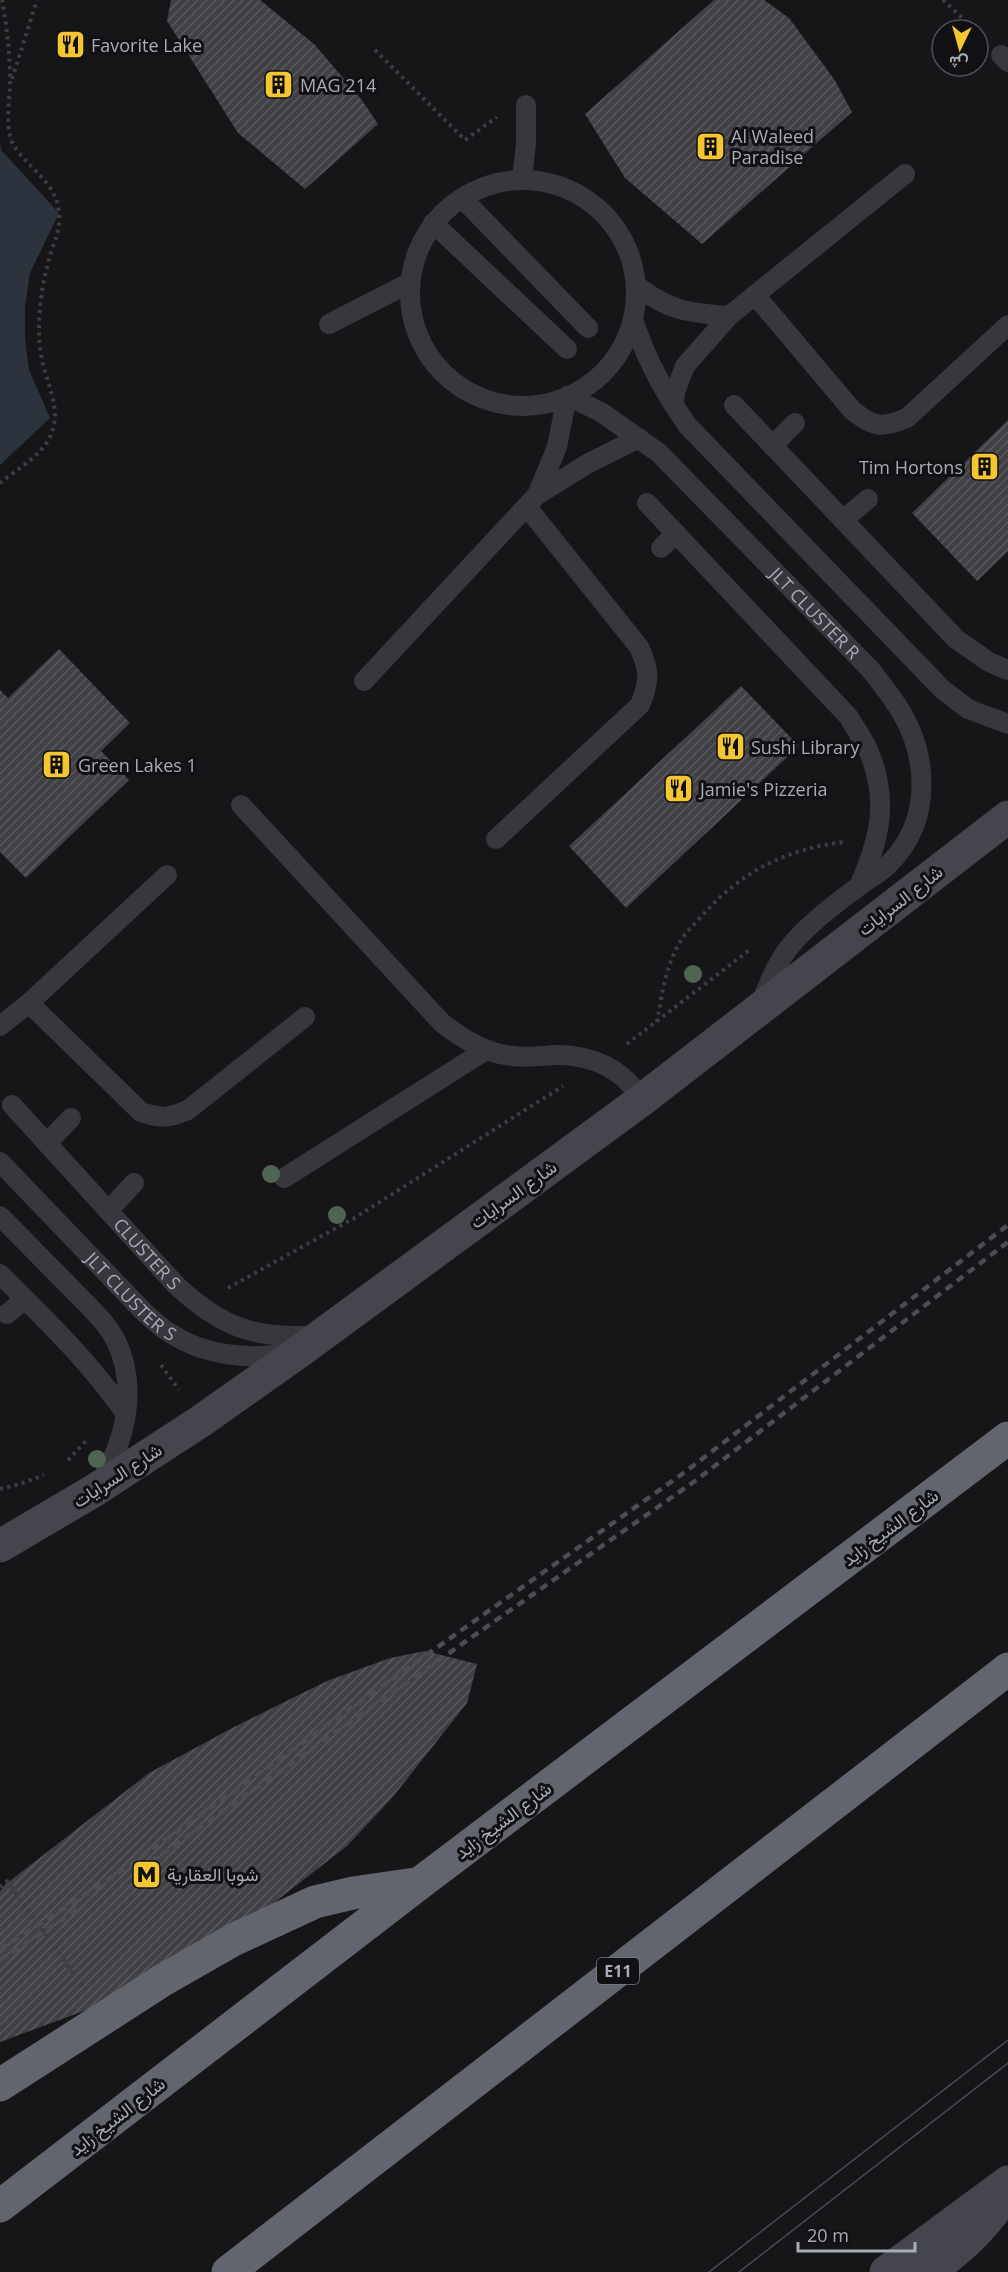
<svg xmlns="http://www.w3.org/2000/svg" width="1008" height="2272" font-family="'Open Sans',Vazirmatn,sans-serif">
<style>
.water{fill:#2c333c}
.building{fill:url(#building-hatch)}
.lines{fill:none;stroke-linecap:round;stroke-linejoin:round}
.path{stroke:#3d3e44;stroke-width:4;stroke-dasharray:3 4.5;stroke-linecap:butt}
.lane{stroke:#37373d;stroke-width:20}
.secondary{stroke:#45464d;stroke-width:33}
.highway{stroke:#63656e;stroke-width:33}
.tram{stroke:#4c4d54;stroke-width:1.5}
.rail{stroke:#4c4d54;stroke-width:4.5;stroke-dasharray:8 6;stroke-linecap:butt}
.tree{fill:#506453}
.labels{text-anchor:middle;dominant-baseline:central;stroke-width:6;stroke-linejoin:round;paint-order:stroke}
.shield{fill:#111113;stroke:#7b7d86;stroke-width:1.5}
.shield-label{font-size:16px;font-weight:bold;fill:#a8abb8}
.poi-label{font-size:18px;fill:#a8abb8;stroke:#111113;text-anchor:start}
.street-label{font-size:18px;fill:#a8abb8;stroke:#111113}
</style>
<defs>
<pattern id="building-hatch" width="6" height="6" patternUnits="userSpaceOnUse" patternTransform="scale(1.5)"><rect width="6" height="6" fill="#404045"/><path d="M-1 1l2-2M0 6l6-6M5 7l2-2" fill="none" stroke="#59595e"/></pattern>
</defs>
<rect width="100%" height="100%" fill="#161618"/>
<polygon class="water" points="0,142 1,150 59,213 30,273 25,306 25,338 29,370 50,418 0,465"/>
<g class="building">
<polygon points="171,0 260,0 315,45 361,99 378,124 305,189 238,133 167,21"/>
<polygon points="714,0 764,0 789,18 834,79 852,112 702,244 625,178 585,114"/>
<polygon points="1008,420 1008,551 977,581 912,513"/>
<polygon points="59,649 130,723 101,751 129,780 26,878 0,852 0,690 8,698"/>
<polygon points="741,686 799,746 626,908 569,846"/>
<polygon points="425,1651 477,1664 467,1703 392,1798 347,1846 239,1930 100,2005 0,2042 0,1891 6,1884 149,1773 234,1727 327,1681 390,1658"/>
</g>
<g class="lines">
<g class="path">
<polyline points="943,0 975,30"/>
<polyline points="375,50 465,140 497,117"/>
<polyline points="12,79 37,0"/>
<path d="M0 483C16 470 41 456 50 437 61 414 51 393 45 371 41 359 39 343 39 330 39 308 42 285 48 263 53 241 63 230 58 206 52 176 16 161 10 136 6 118 10 99 10 81 10 53 7 28 2 0"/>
<path d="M657 1022C662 994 666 963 682 939 687 931 694 925 700 918 740 872 785 849 845 842"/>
<polyline points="627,1044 752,948"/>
<polyline points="228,1288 356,1217 563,1086"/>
<polyline points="161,1365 179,1390"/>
<polyline points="68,1460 86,1441"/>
<polyline points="0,1489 20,1484 44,1475"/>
<polyline points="0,1887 7,1881 84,1988"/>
</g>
<g class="lane">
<polyline points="1001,55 1008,62"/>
<polyline points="522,180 526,143 526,105"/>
<circle cx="523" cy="293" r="113"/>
<polyline points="462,198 588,328"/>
<polyline points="433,223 567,349"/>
<path d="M637 286C669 311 689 313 729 316"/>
<path d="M755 295 852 410C874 428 881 428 907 418L1008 325"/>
<path d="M633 320C648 363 662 388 687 425L942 689 968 709 1008 724"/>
<polyline points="329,324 409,283"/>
<polyline points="674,405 675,392 685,366 729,316 905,174"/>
<polyline points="734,405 956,639 989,662 1008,670"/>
<polyline points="772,446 795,423"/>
<path id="s1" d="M537 495 557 447 567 396 601 412 659 453 870 669C877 678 885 688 892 698 929 749 935 819 888 865 880 873 870 878 862 884 840 900 808 924 792 944 777 961 769 984 760 1005"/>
<path d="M647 503 848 716C855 728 864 740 869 752 889 801 880 839 859 886"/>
<polyline points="843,520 868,499"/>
<polyline points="661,548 676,533"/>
<polyline points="364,681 537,495 587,464 639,438"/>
<path d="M241 805 442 1023C463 1039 486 1054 513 1056 527 1058 541 1056 554 1055 576 1054 603 1061 620 1075 629 1081 635 1091 643 1099"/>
<path d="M496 839 640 705C650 681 650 671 639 647L527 507"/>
<path d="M29 1003 141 1112C161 1119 169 1118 188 1110L305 1017"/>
<polyline points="0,1026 29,1003 167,875"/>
<path id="s2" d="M12 1105 177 1286C221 1327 256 1340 317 1335"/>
<polyline points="47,1143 71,1118"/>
<path id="s3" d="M0 1162 145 1313C153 1320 161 1328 170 1333 205 1356 249 1360 288 1353"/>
<polyline points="284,1178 486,1050"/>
<polyline points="108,1211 134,1183"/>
<path d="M0 1216C24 1240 47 1264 71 1288 87 1305 105 1320 116 1341 138 1386 126 1440 101 1481"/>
<path d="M0 1274C47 1321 87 1359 126 1414"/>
<polyline points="7,1314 25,1299"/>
</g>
<g class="secondary">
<polyline points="0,1546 95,1490 201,1421 300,1351 643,1099 1008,817"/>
<polyline points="886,2272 1008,2182"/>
<path d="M929 2272C956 2252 980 2232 999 2204"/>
</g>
<g class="highway">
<polyline points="0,2085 163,1980 233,1940 315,1902 353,1893 415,1884"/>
<polyline points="0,2206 420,1883 1008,1438"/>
<polyline points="228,2272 1008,1669"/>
</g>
<g class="tram">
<polyline points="709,2272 1008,2040"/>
<polyline points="739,2272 1008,2063"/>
</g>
<g class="rail">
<polyline points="139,1870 695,1481 1008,1242"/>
<polyline points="0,1949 114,1876 685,1472 1008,1225"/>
<polyline points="0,1960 83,1906"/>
</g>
</g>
<g class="tree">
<circle cx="693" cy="974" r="9"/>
<circle cx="271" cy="1174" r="9"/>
<circle cx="337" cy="1215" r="9"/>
<circle cx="97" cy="1459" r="9"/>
</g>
<defs>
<symbol id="restaurant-square" viewBox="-11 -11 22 22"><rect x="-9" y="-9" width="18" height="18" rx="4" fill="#f4c632" stroke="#111113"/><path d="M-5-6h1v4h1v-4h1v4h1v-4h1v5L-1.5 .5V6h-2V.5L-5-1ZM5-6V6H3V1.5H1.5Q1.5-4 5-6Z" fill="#111"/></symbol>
<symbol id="building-square" viewBox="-11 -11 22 22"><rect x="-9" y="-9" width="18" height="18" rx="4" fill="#f4c632" stroke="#111113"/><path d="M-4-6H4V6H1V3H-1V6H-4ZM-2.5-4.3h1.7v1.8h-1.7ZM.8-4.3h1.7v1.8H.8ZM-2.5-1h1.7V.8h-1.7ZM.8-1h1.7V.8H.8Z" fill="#111"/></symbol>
<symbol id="metro-square" viewBox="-11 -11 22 22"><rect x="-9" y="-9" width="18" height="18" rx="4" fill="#f4c632" stroke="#111113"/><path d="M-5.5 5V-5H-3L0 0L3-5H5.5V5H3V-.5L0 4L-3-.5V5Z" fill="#111"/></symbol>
</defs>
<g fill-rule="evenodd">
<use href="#restaurant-square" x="54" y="28" width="33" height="33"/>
<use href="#building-square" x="262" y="68" width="33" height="33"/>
<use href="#building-square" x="694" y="130" width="33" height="33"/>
<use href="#building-square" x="968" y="450" width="33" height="33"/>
<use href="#restaurant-square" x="714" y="730" width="33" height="33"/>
<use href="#building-square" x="40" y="748" width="33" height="33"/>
<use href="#restaurant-square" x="662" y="772" width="33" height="33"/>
<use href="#metro-square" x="130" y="1858" width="33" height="33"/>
</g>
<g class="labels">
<rect class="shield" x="597" y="1958" width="42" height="26" rx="4.5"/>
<g class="shield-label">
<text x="618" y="1971">E11</text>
</g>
<g class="poi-label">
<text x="91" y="45">Favorite Lake</text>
<text x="300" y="85">MAG 214</text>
<text x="731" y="136">Al Waleed<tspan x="731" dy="21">Paradise</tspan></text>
<text x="963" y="467" text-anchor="end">Tim Hortons</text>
<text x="751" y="747">Sushi Library</text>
<text x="78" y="765">Green Lakes 1</text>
<text x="700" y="789">Jamie's Pizzeria</text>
<text x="167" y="1874">شوبا العقارية</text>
</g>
<g class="street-label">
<text stroke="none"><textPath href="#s1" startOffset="436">JLT CLUSTER R</textPath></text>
<text transform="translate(900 900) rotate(-38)">شارع السرايات</text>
<text transform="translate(513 1194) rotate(-36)">شارع السرايات</text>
<text stroke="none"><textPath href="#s2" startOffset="201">CLUSTER S</textPath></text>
<text stroke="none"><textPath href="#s3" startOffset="188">JLT CLUSTER S</textPath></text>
<text transform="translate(117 1475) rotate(-33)">شارع السرايات</text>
<text transform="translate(890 1527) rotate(-37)">شارع الشيخ زايد</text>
<text transform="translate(503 1820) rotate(-37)">شارع الشيخ زايد</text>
<text transform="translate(117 2116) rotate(-38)">شارع الشيخ زايد</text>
</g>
</g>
<g transform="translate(960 48) rotate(185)"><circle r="28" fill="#111113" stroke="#4d4f55" stroke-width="1.5"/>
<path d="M0-4.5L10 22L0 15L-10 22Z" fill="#f4c632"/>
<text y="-9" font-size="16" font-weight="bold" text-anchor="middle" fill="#a8abb8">ش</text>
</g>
<path d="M798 2242v9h117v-9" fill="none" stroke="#a8abb8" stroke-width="3"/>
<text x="807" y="2242" font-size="18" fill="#a8abb8" stroke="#111113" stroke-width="4.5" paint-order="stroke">20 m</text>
</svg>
